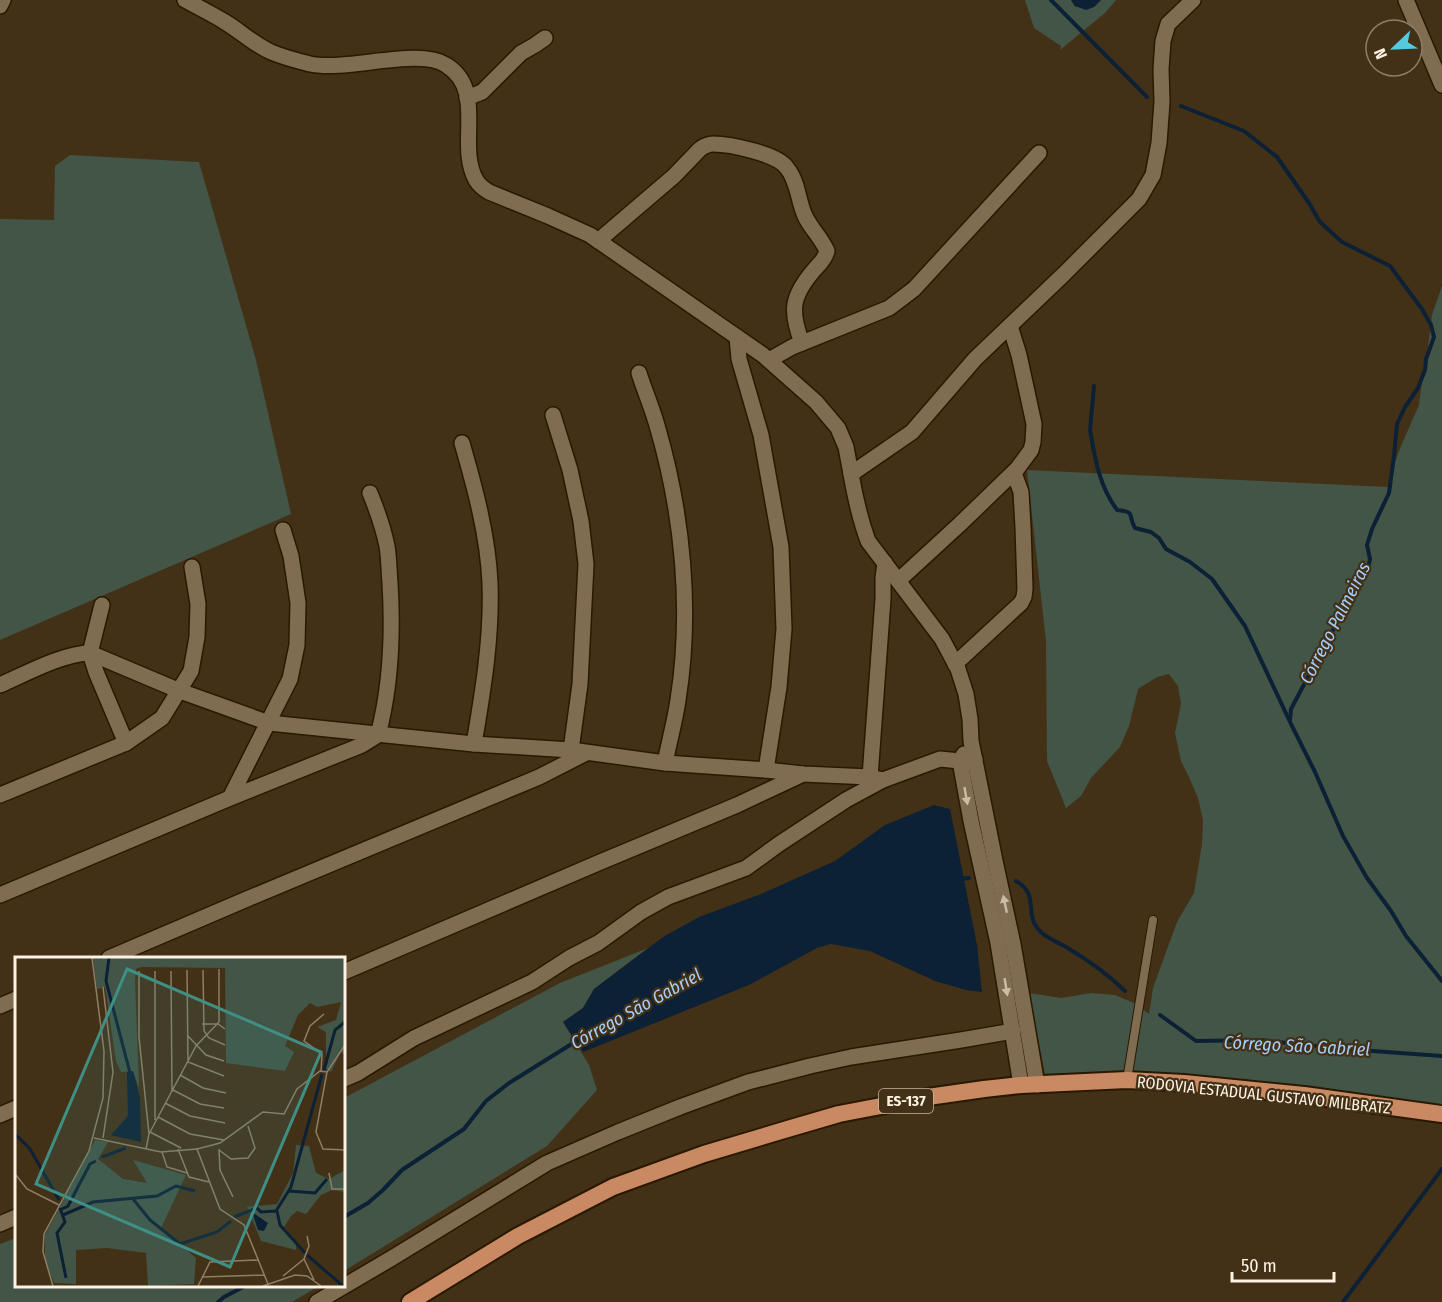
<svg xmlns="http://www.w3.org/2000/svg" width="1442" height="1302" font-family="'Fira Sans Condensed',sans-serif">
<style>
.green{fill:#425546}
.water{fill:#0c2136}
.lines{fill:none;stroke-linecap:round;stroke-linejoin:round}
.stream{stroke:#0c2136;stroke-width:4}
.service-casing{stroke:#291900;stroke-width:10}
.minor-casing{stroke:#291900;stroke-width:18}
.primary-casing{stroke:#291900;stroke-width:20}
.service{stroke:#806c50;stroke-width:8}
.minor{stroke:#806c50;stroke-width:15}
.primary{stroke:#c98a63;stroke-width:16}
.oneway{fill:#cbbca8}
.labels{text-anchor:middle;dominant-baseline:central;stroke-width:4.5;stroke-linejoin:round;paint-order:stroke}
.shield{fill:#433117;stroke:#c5b8a6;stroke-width:1.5}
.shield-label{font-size:15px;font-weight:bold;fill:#fdf2e3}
.street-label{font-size:16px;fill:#fdf2e3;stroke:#433117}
.water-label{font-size:18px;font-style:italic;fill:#a4cffe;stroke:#433117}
.inset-river{fill:none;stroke:#0c2136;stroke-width:3}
.inset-road{fill:none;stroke:#8d7e69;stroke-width:1.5}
.view{fill:#3f8f85;fill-opacity:0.15;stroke:#3f8f85;stroke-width:3}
.inset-edge{fill:none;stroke:#fdf2e3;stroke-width:3}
</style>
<rect width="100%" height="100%" fill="#433117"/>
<g class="green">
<polygon points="1025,0 1071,0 1075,7 1094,7 1101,0 1116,0 1105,13 1060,50 1061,46 1034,28"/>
<polygon points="70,155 199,162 256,360 291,514 0,640 0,219 54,220 55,166"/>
<polygon points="1442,286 1442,1105 1213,1077 1137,1072 1045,1074 1029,993 1061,998 1091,993 1115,995 1136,1004 1149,1014 1153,988 1177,922 1194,893 1202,844 1203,820 1198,798 1189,777 1181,761 1175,733 1181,704 1178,686 1169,674 1157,677 1138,689 1129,726 1120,747 1091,778 1081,796 1066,808 1047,761 1046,641 1027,470 1389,487 1394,465 1401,446 1419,405 1424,364 1428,347 1432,315"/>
<polygon points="648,948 594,989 583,1008 563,1022 589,1065 597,1090 547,1146 344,1271 344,1098 560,983"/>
<polygon points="16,1238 16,1286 319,1286 292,1302 0,1302 0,1244"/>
</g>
<g class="water">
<polygon points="1071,0 1101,0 1094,7 1086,10 1075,6"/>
<polygon points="934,805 950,809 977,945 982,992 966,990 935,981 870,951 831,944 817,948 749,985 583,1052 563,1022 583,1008 594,989 663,937 699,917 761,894 835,861 885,825"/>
</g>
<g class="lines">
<g class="stream">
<polyline points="1051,0 1147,97"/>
<polyline points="1181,106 1244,131 1277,157 1309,203 1320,222 1342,242 1390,266 1422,309 1431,325 1434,337 1426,359 1425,370 1418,388 1405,407 1397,424 1394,456 1389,493 1372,529 1367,545 1370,559 1368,568 1358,583 1291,709 1290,720"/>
<path d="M1094 386 1090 430C1095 459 1099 485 1117 510 1137 512 1127 515 1135 528L1151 532 1159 538 1166 549 1190 562 1212 579 1245 626 1291 724 1315 772 1343 836 1367 878 1391 911 1406 936 1442 981"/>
<polyline points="960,879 969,878"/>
<path d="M1016 881C1040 895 1024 912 1038 929 1045 938 1056 941 1066 947 1088 960 1107 973 1125 991"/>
<polyline points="1160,1015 1196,1041 1259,1040 1345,1049 1442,1056"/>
<polyline points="344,1217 368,1203 383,1190 402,1170 464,1129 486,1101 509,1083 578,1040"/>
<polyline points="218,1302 224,1297 245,1286"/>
<polyline points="1343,1302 1442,1169"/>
</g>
<defs>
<polyline id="service" points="1127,1080 1153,920"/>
<g id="minor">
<path d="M185 0C198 7 212 14 225 22 240 31 255 45 271 52 283 57 298 61 310 64 347 72 418 47 446 65 487 90 456 145 476 180 479 185 484 189 489 192L548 216 590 235 763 355 816 402 838 428 846 447 851 474 912 432 975 359 1064 274 1139 199 1153 175 1159 143 1162 102 1161 69 1163 41 1168 24 1193 0"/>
<polyline points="1406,0 1442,85"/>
<polyline points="0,6 3,0"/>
<polyline points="467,98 482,92 521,53 535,45 545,38"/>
<path d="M598 241 674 176 700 149C704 146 708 144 713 144 730 144 778 154 787 168 798 181 798 201 805 216 811 229 821 237 827 251 825 260 819 264 814 270 791 297 790 311 802 343"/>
<polyline points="737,337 739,359 761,435 781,547 784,629 779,687 766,770"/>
<polyline points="769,360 792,347 889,308 914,289 1039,153"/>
<path d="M639 373C645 392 653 410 658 429 683 516 692 611 678 700 675 721 669 742 665 763"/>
<polyline points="553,415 570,470 581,521 586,564 580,684 571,750"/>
<path d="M462 443C475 488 488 536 490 583 492 637 483 691 474 744"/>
<path d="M851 474C855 497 860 519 868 541L942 639 958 669 966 694 970 719 971 741 995 861 1013 944 1037 1085"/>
<polyline points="899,580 960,524 1017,469 1031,450 1033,442 1034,424 1019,355 1010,326"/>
<polyline points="102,605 90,653 96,672 126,743"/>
<polyline points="955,664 1021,603 1024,597 1025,589 1023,527 1021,492 1014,473"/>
<path d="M0 685C25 674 64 653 90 653L180 691 269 723 474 744 571 750 665 763 766 770 803 774 870 777 883 780"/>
<polyline points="964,754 960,761 971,821 998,943 1021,1085"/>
<polyline points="870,777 883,599 883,578 885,563"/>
<polyline points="0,795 126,743 162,718 191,671 197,637 198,604 192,567"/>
<polyline points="230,798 290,679 297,645 298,603 291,556 283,530"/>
<path d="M0 895 230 798 362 745 378 735C391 686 393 633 390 583 389 571 389 558 387 546 383 527 377 510 370 493"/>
<polyline points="109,958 247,899 539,777 586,753"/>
<polyline points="344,972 598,863 737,805 803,774"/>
<polyline points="0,1006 16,999"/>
<polyline points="344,1079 358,1073 414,1038 532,982 569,958 598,943 641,912 668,897 746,868 779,844 846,800 883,780 940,759 960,761 975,759"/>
<polyline points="0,1115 16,1108"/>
<polyline points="0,1224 16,1217"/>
<polyline points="317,1302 392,1258 547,1163 618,1132 680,1107 748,1082 810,1066 851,1057 961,1040 1013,1031"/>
</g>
<polyline id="primary" points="410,1302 518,1236 613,1187 704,1154 791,1128 839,1114 928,1097 984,1089 1021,1085 1127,1080 1184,1083 1304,1095 1442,1114"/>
</defs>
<use href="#service" class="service-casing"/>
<use href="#minor" class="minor-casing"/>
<use href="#primary" class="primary-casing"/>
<use href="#service" class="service"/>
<use href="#minor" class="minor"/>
<use href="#primary" class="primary"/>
</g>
<defs><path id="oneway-solid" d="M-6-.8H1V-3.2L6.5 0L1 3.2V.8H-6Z" transform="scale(1.5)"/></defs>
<g class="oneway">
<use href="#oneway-solid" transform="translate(966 796) rotate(80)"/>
<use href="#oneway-solid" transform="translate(1005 904) rotate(-102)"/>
<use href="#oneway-solid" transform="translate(1006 987) rotate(81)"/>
</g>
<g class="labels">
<rect class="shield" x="879" y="1089" width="54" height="24" rx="4.5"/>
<g class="shield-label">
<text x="906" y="1101">ES-137</text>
</g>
<g class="street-label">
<text transform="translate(1264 1095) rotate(6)">RODOVIA ESTADUAL GUSTAVO MILBRATZ</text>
</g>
<g class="water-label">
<text transform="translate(1335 623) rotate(-63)">Córrego Palmeiras</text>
<text transform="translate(636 1009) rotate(-29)">Córrego São Gabriel</text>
<text transform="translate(1297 1046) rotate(3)">Córrego São Gabriel</text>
</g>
</g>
<g transform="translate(15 957)">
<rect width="330" height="330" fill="#433117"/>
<path d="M78 1H330V99L326 94 316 115 311 112V75L302 70 321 63 326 45 302 50 295 46 283 58 270 89 279 95 270 114 211 106 210 11 126 10 121 12 120 24 124 131 118 114 106 115 101 104 90 30 82 32ZM80 183 93 185 83 202 108 222 132 226 118 203 171 218 146 271 181 301 179 327 133 329 131 296 92 291 61 293V327L39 326 30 303V278ZM281 188 294 189 301 216 314 222 330 213V235L317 233 306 238 291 257 282 254 276 259 269 270 281 284V293L246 284 232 250 262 247 278 216Z" fill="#425546"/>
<path d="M118 114 125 141 126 185 96 178 113 159 112 115ZM237 255 253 266 249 274 243 273Z" fill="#0c2136"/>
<path class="inset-river" d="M94 1 91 24 115 116M309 113 320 73 330 65M0 177 15 192 44 243M87 200 111 191M274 234 300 236 312 222M118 242 135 263 165 287 202 275 216 264M45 251 50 265 42 276 51 321M47 252 53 249 75 207 81 204M261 254 276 230 307 117M262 254 265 268 290 296M48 258 78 245 142 239 161 229 180 234M219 260 242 251 246 255 261 254M292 298 328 329"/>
<path class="inset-road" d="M172 13 173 105 209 119M188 13 189 74 194 81 210 88M124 14V80L134 177 131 192M156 14 157 135M88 30 98 115 88 181M187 67H203L210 72M173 79 191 98 209 104M330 88 312 115 301 175 308 192 330 193M306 114 307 97 289 84 295 69 309 57M165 118 188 131 211 136M158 133 185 147 209 151M150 146 175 159 210 166M143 160 175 177 209 183M140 163V14M135 175 166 191M134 177 181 89 204 65V12M79 181 146 195 182 192M163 192 174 220 194 225M204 192 205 213 218 240M204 193 216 202 233 201 240 191 233 169M147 195 152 210 172 216M314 216 317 232H330M0 217 12 232 44 248M292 279 294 289 289 302 299 323M268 319 289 302M187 320 249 318M253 327 229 268 205 252 182 192 205 186 248 155 269 157 282 132 305 114 312 115M38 329 28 295 29 277 74 194 88 141 89 94 77 1M183 329 195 305 243 303M248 329 280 318 292 319 306 329"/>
<path class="view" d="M112 12 306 95 215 310 21 227Z"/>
<rect width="330" height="330" class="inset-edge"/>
</g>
<g transform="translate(1394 48) rotate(247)"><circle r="28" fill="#433117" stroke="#8d7e69" stroke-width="1.5"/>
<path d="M0-4.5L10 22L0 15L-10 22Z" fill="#55cade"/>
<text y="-9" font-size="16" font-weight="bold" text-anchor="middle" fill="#fdf2e3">N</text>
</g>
<path d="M1232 1272v9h102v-9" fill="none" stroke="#fdf2e3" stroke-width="3"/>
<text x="1241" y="1272" font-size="18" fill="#fdf2e3" stroke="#433117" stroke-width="4.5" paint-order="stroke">50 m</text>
</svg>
